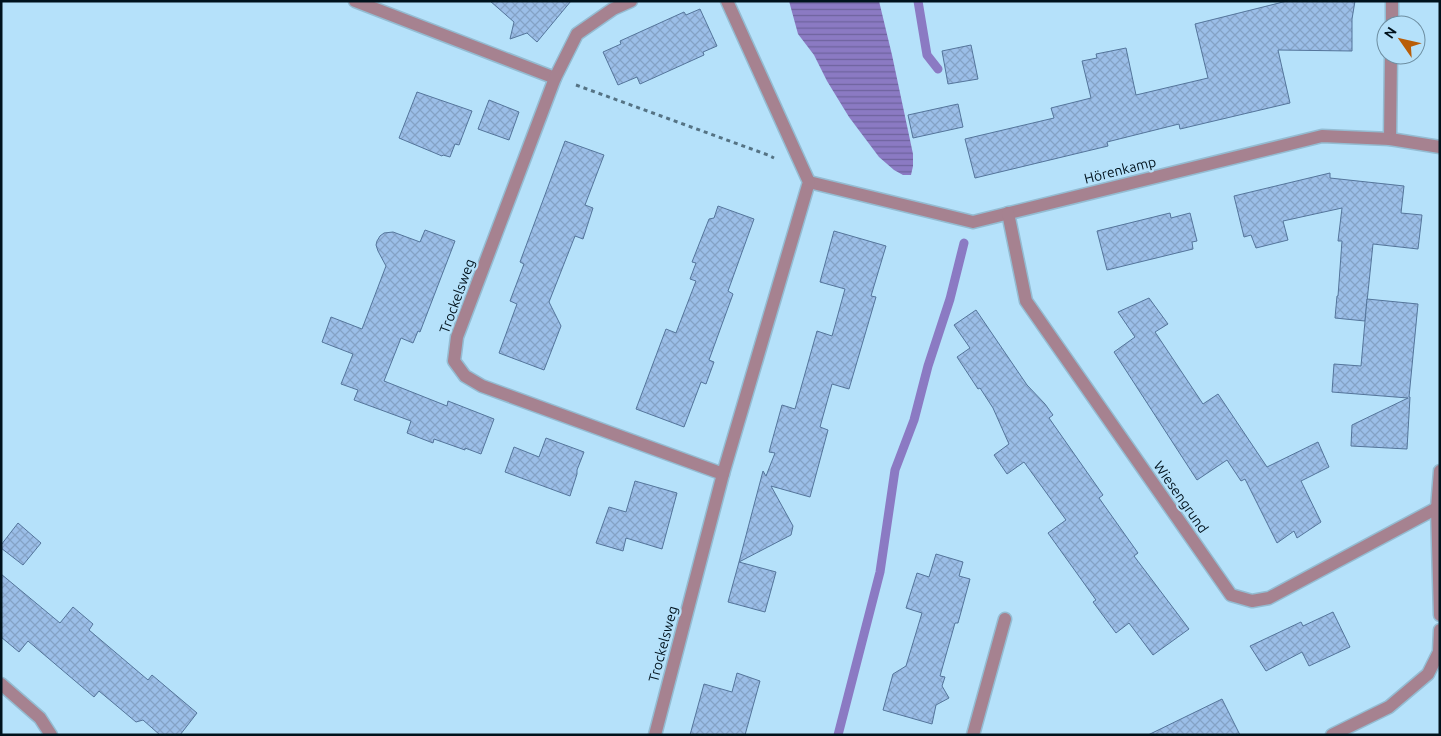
<svg xmlns="http://www.w3.org/2000/svg" width="1441" height="736" font-family="Ubuntu,sans-serif">
<style>
.water{fill:url(#water-rules)}
.lines{fill:none;stroke-linecap:round;stroke-linejoin:round}
.stream{stroke:#8b7ac3;stroke-width:9}
.building{fill:url(#building-cross-hatch);stroke:#54759b}
.service-casing{stroke:#94bcd2;stroke-width:15}
.minor-casing{stroke:#94bcd2;stroke-width:15}
.path{stroke:#557384;stroke-width:3;stroke-dasharray:4 4;stroke-linecap:butt}
.service{stroke:#a68290;stroke-width:12}
.minor{stroke:#a68290;stroke-width:12}
.labels{text-anchor:middle;dominant-baseline:central;stroke-width:4.5;stroke-linejoin:round;paint-order:stroke}
.street-label{font-size:14px;fill:#00121c;stroke:#b5e1fa}
</style>
<defs>
<pattern id="water-rules" width="6" height="5" patternUnits="userSpaceOnUse" patternTransform="scale(1.25)"><rect width="6" height="5" fill="#8b7ac3"/><path d="M0 2.5h6" fill="none" stroke="#6f639e"/></pattern>
<pattern id="building-cross-hatch" width="8" height="8" patternUnits="userSpaceOnUse" patternTransform="scale(1.25)"><rect width="8" height="8" fill="#9bbee8"/><path d="M0 0l8 8M0 8l8-8" fill="none" stroke="#84a2c6"/></pattern>
</defs>
<rect width="100%" height="100%" fill="#b5e1fa"/>
<polygon class="water" points="789,1 879,1 892,55 913,154 913,166 911,175 903,175 894,170 879,157 849,117 827,81 814,55 798,34"/>
<g class="lines">
<g class="stream">
<polyline points="918,1 927,55 938,69"/>
<polyline points="838,735 880,572 895,470 914,420 928,366 950,299 964,243"/>
</g>
</g>
<g class="building">
<polygon points="490,1 571,1 537,42 527,33 510,39 514,22"/>
<polygon points="1287,1 1355,1 1352,19 1352,51 1278,50 1290,103 1180,129 1179,124 1107,142 1108,146 975,178 965,139 1054,118 1051,108 1091,98 1082,61 1097,58 1096,54 1126,48 1136,95 1208,78 1195,24"/>
<polygon points="700,9 717,46 703,52 704,55 640,84 637,77 618,85 603,52 621,44 620,41 684,12 686,15"/>
<polygon points="971,45 978,79 948,84 942,51"/>
<polygon points="417,92 472,111 459,145 455,144 450,157 443,155 442,156 399,138"/>
<polygon points="489,100 519,112 509,140 478,129"/>
<polygon points="958,104 963,127 913,138 908,115"/>
<polygon points="565,141 604,155 585,205 593,208 583,239 575,236 549,302 561,326 544,370 499,353 517,304 510,301 524,264 520,262"/>
<polygon points="1330,173 1330,178 1404,186 1401,213 1422,215 1418,249 1373,244 1365,321 1335,318 1337,296 1338,296 1342,241 1338,241 1342,208 1283,221 1288,240 1256,248 1251,235 1244,237 1234,196"/>
<polygon points="718,206 754,219 728,291 733,294 709,360 714,362 706,384 701,382 684,427 636,409 666,329 676,333 696,281 690,279 696,263 692,262 709,219 714,218"/>
<polygon points="1170,213 1171,218 1190,213 1197,241 1192,242 1193,249 1107,270 1097,231"/>
<polygon points="425,230 455,241 420,332 418,331 413,343 401,338 384,381 447,406 448,401 494,419 481,454 465,448 465,450 434,439 433,443 407,433 411,421 354,400 358,390 341,384 353,354 322,342 331,317 362,329 386,266 378,251 376,245 377,241 380,236 384,233 393,232 420,242"/>
<polygon points="834,231 886,246 871,296 876,297 849,389 832,384 820,427 828,430 810,497 771,486 793,526 791,535 739,562 763,471 766,476 775,453 769,452 782,405 795,409 817,331 832,336 845,289 820,282"/>
<polygon points="1149,298 1168,324 1155,332 1203,404 1218,394 1267,467 1318,442 1329,467 1301,481 1321,522 1297,538 1294,531 1277,543 1245,479 1241,481 1227,460 1197,480 1114,352 1135,337 1118,312"/>
<polygon points="1367,299 1418,304 1409,397 1410,397 1407,449 1351,446 1352,425 1408,398 1332,392 1334,364 1361,366"/>
<polygon points="976,310 1027,385 1045,404 1053,415 1049,418 1103,495 1099,498 1138,553 1134,556 1189,629 1153,655 1129,623 1116,633 1093,602 1096,600 1048,533 1066,520 1024,462 1007,474 994,455 1009,444 993,408 980,388 978,389 957,357 970,348 954,325"/>
<polygon points="546,438 584,452 577,470 577,474 570,496 505,472 514,447 539,457"/>
<polygon points="635,481 677,493 662,549 626,538 623,551 596,543 609,507 626,512"/>
<polygon points="18,523 41,543 23,565 1,548 1,545"/>
<polygon points="936,554 963,562 959,576 970,579 958,623 955,623 940,676 945,677 942,686 949,698 936,705 932,724 883,710 893,674 906,666 922,613 906,608 917,573 929,577"/>
<polygon points="739,562 776,572 765,612 728,602"/>
<polygon points="1,574 60,623 73,607 93,624 89,630 148,680 152,675 197,713 180,735 160,735 143,720 136,722 99,691 94,697 28,641 19,652 1,637"/>
<polygon points="1333,612 1350,647 1309,666 1302,652 1266,671 1250,646 1301,622 1303,626"/>
<polygon points="737,673 760,681 745,735 690,735 704,684 732,692"/>
<polygon points="1222,699 1240,735 1148,735"/>
</g>
<g class="lines">
<defs>
<polyline id="service" points="355,1 555,78"/>
<g id="minor">
<polyline points="631,1 613,9 577,34 555,78 457,337 454,361 465,376 482,386 723,474"/>
<polyline points="1392,25 1392,1"/>
<polyline points="1390,139 1391,55"/>
<polyline points="809,182 973,222 1322,136 1390,139 1440,147"/>
<polyline points="1008,213 1026,301 1231,595 1252,601 1269,598 1437,508"/>
<polyline points="1440,471 1437,508 1440,615"/>
<polyline points="1,684 40,718 51,735"/>
<polyline points="655,735 723,474 809,182 727,1"/>
<polyline points="973,735 1005,619"/>
<polyline points="1332,735 1389,707 1428,674 1439,652 1440,630"/>
</g>
</defs>
<use href="#service" class="service-casing"/>
<use href="#minor" class="minor-casing"/>
<polyline class="path" points="576,85 768,155 774,158"/>
<use href="#service" class="service"/>
<use href="#minor" class="minor"/>
</g>
<g class="labels">
<g class="street-label">
<text transform="translate(1120 170) rotate(-14)">Hörenkamp</text>
<text transform="translate(457 296) rotate(-70)">Trockelsweg</text>
<text transform="translate(1181 497) rotate(55)">Wiesengrund</text>
<text transform="translate(663 644) rotate(-75)">Trockelsweg</text>
</g>
</g>
<rect width="1441" height="736" fill="none" stroke="#00121c" stroke-width="5"/>
<g transform="translate(1401 40) rotate(304)"><circle r="24" fill="#b5e1fa" stroke="#6d8ea1"/>
<path d="M0-4L9 19L0 12L-9 19Z" fill="#b95d07"/>
<text y="-8" font-size="14" font-weight="bold" text-anchor="middle" fill="#00121c">N</text>
</g>
</svg>
